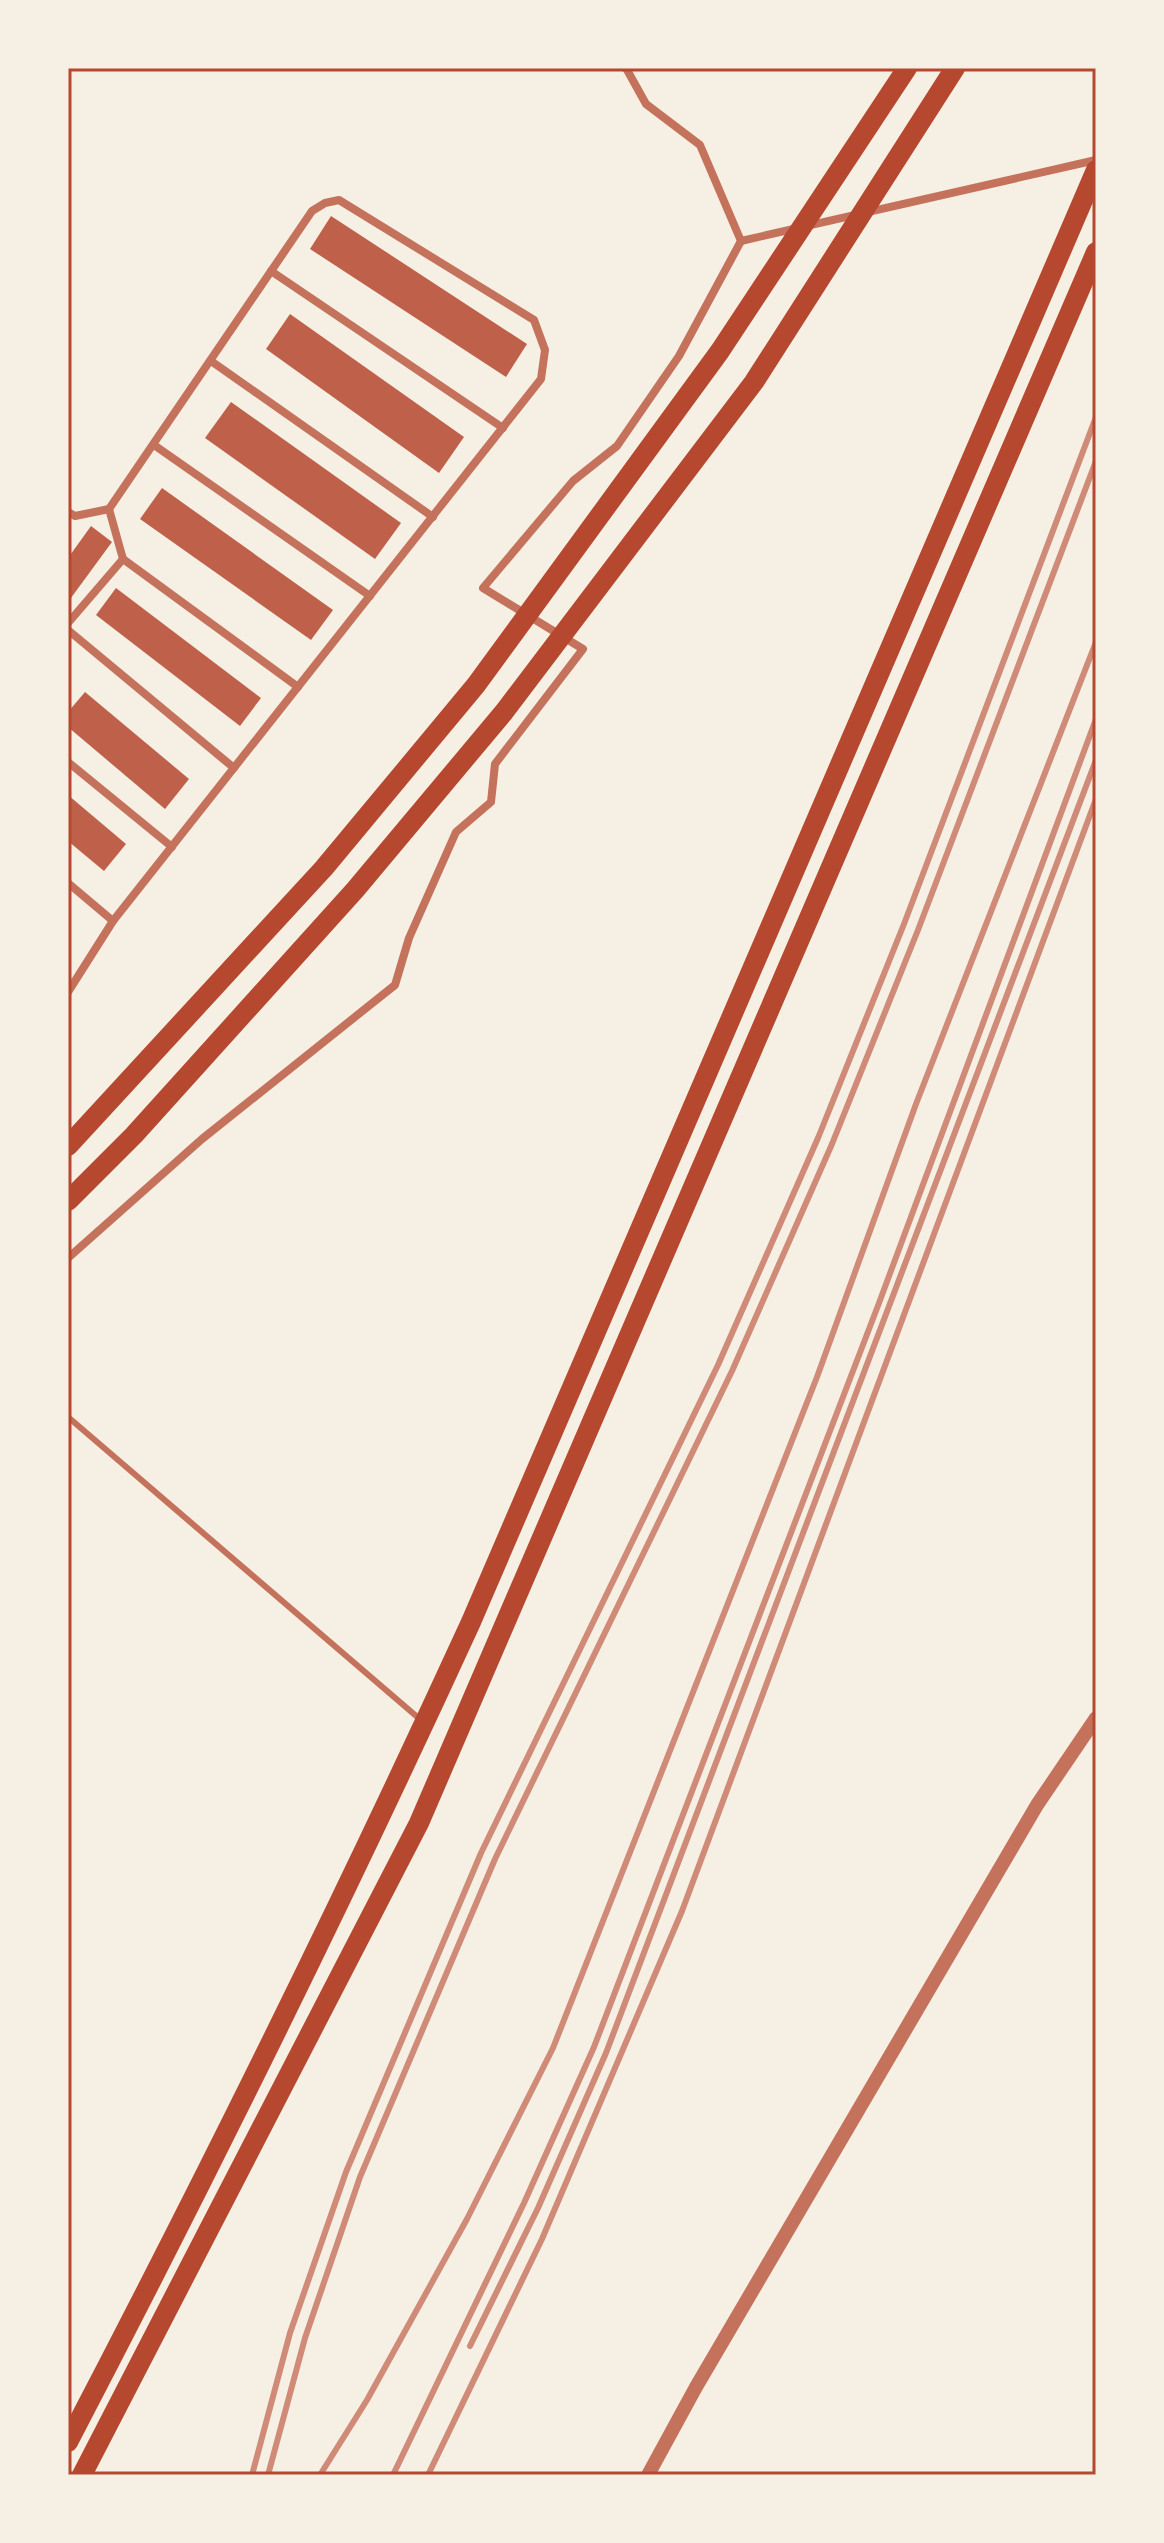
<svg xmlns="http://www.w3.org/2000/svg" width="1164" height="2543" font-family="Lato,sans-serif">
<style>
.building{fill:#bf614a}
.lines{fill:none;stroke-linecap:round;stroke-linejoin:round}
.service{stroke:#c5725c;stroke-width:6}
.minor{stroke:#c5725c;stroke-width:8}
.tertiary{stroke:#c5725c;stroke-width:14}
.primary{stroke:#b5482f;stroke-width:20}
.trunk{stroke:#b5482f;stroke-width:20}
.rail{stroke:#cf8b77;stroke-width:6}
.neatline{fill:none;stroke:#b5482f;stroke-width:3}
</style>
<rect width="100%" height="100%" fill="#f6efe4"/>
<g class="building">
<polygon points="331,216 527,344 506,377 310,249"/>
<polygon points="290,314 464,437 439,473 266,349"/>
<polygon points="231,402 401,523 375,559 205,438"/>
<polygon points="162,488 333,610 311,640 140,519"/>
<polygon points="91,526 112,542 68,602 68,558"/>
<polygon points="116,588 261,698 240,726 96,615"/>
<polygon points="85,692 189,779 165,809 68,727 68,712"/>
<polygon points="68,795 126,844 104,871 68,841"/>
</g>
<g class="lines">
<polyline class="service" points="68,1417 422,1721"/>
<g class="minor">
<polyline points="626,68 646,104 700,145 741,241 1096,160"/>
<polyline points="271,271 503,428"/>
<polyline points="211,361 433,517"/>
<polyline points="154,445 370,596"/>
<polyline points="109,509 123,559 298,687"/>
<polyline points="68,512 75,516 109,509 312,211 325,203 339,200 534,320 545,350 541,379 113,921 68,992"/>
<polyline points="68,623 123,559"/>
<polyline points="68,630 234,768"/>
<polyline points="68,762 172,847"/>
<polyline points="68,883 113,921"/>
<polyline points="68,1258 202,1139 395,985 409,938 456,832 491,802 495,764 583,649 483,588 573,481 617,446 679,356 741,241"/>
</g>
<polyline class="tertiary" points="648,2475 696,2387 1037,1805 1096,1718"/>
<g class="primary">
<path d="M68 2442C209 2172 344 1899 471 1622L1096 170"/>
<polyline points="82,2475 419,1823 1096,252"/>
</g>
<g class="trunk">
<polyline points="68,1146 324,868 476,685 720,351 907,68"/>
<polyline points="68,1201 134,1135 355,890 504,712 754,382 955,68"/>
</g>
<g class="rail">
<polyline points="470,2346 538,2208 606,2053 1096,760"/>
<polyline points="252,2475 290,2333 346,2172 481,1853 718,1365 818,1138 904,924 1096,417"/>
<polyline points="268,2475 305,2338 360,2177 495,1859 732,1371 832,1144 918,930 1096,461"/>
<polyline points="320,2475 367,2400 467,2219 553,2048 817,1377 916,1104 1096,642"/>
<polyline points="393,2475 524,2203 594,2047 879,1303 1096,719"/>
<polyline points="428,2475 542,2239 682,1911 1096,799"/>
</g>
</g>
<rect width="1164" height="2543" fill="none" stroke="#f6efe4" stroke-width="140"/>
<rect x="70" y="70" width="1024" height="2403" class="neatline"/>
</svg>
